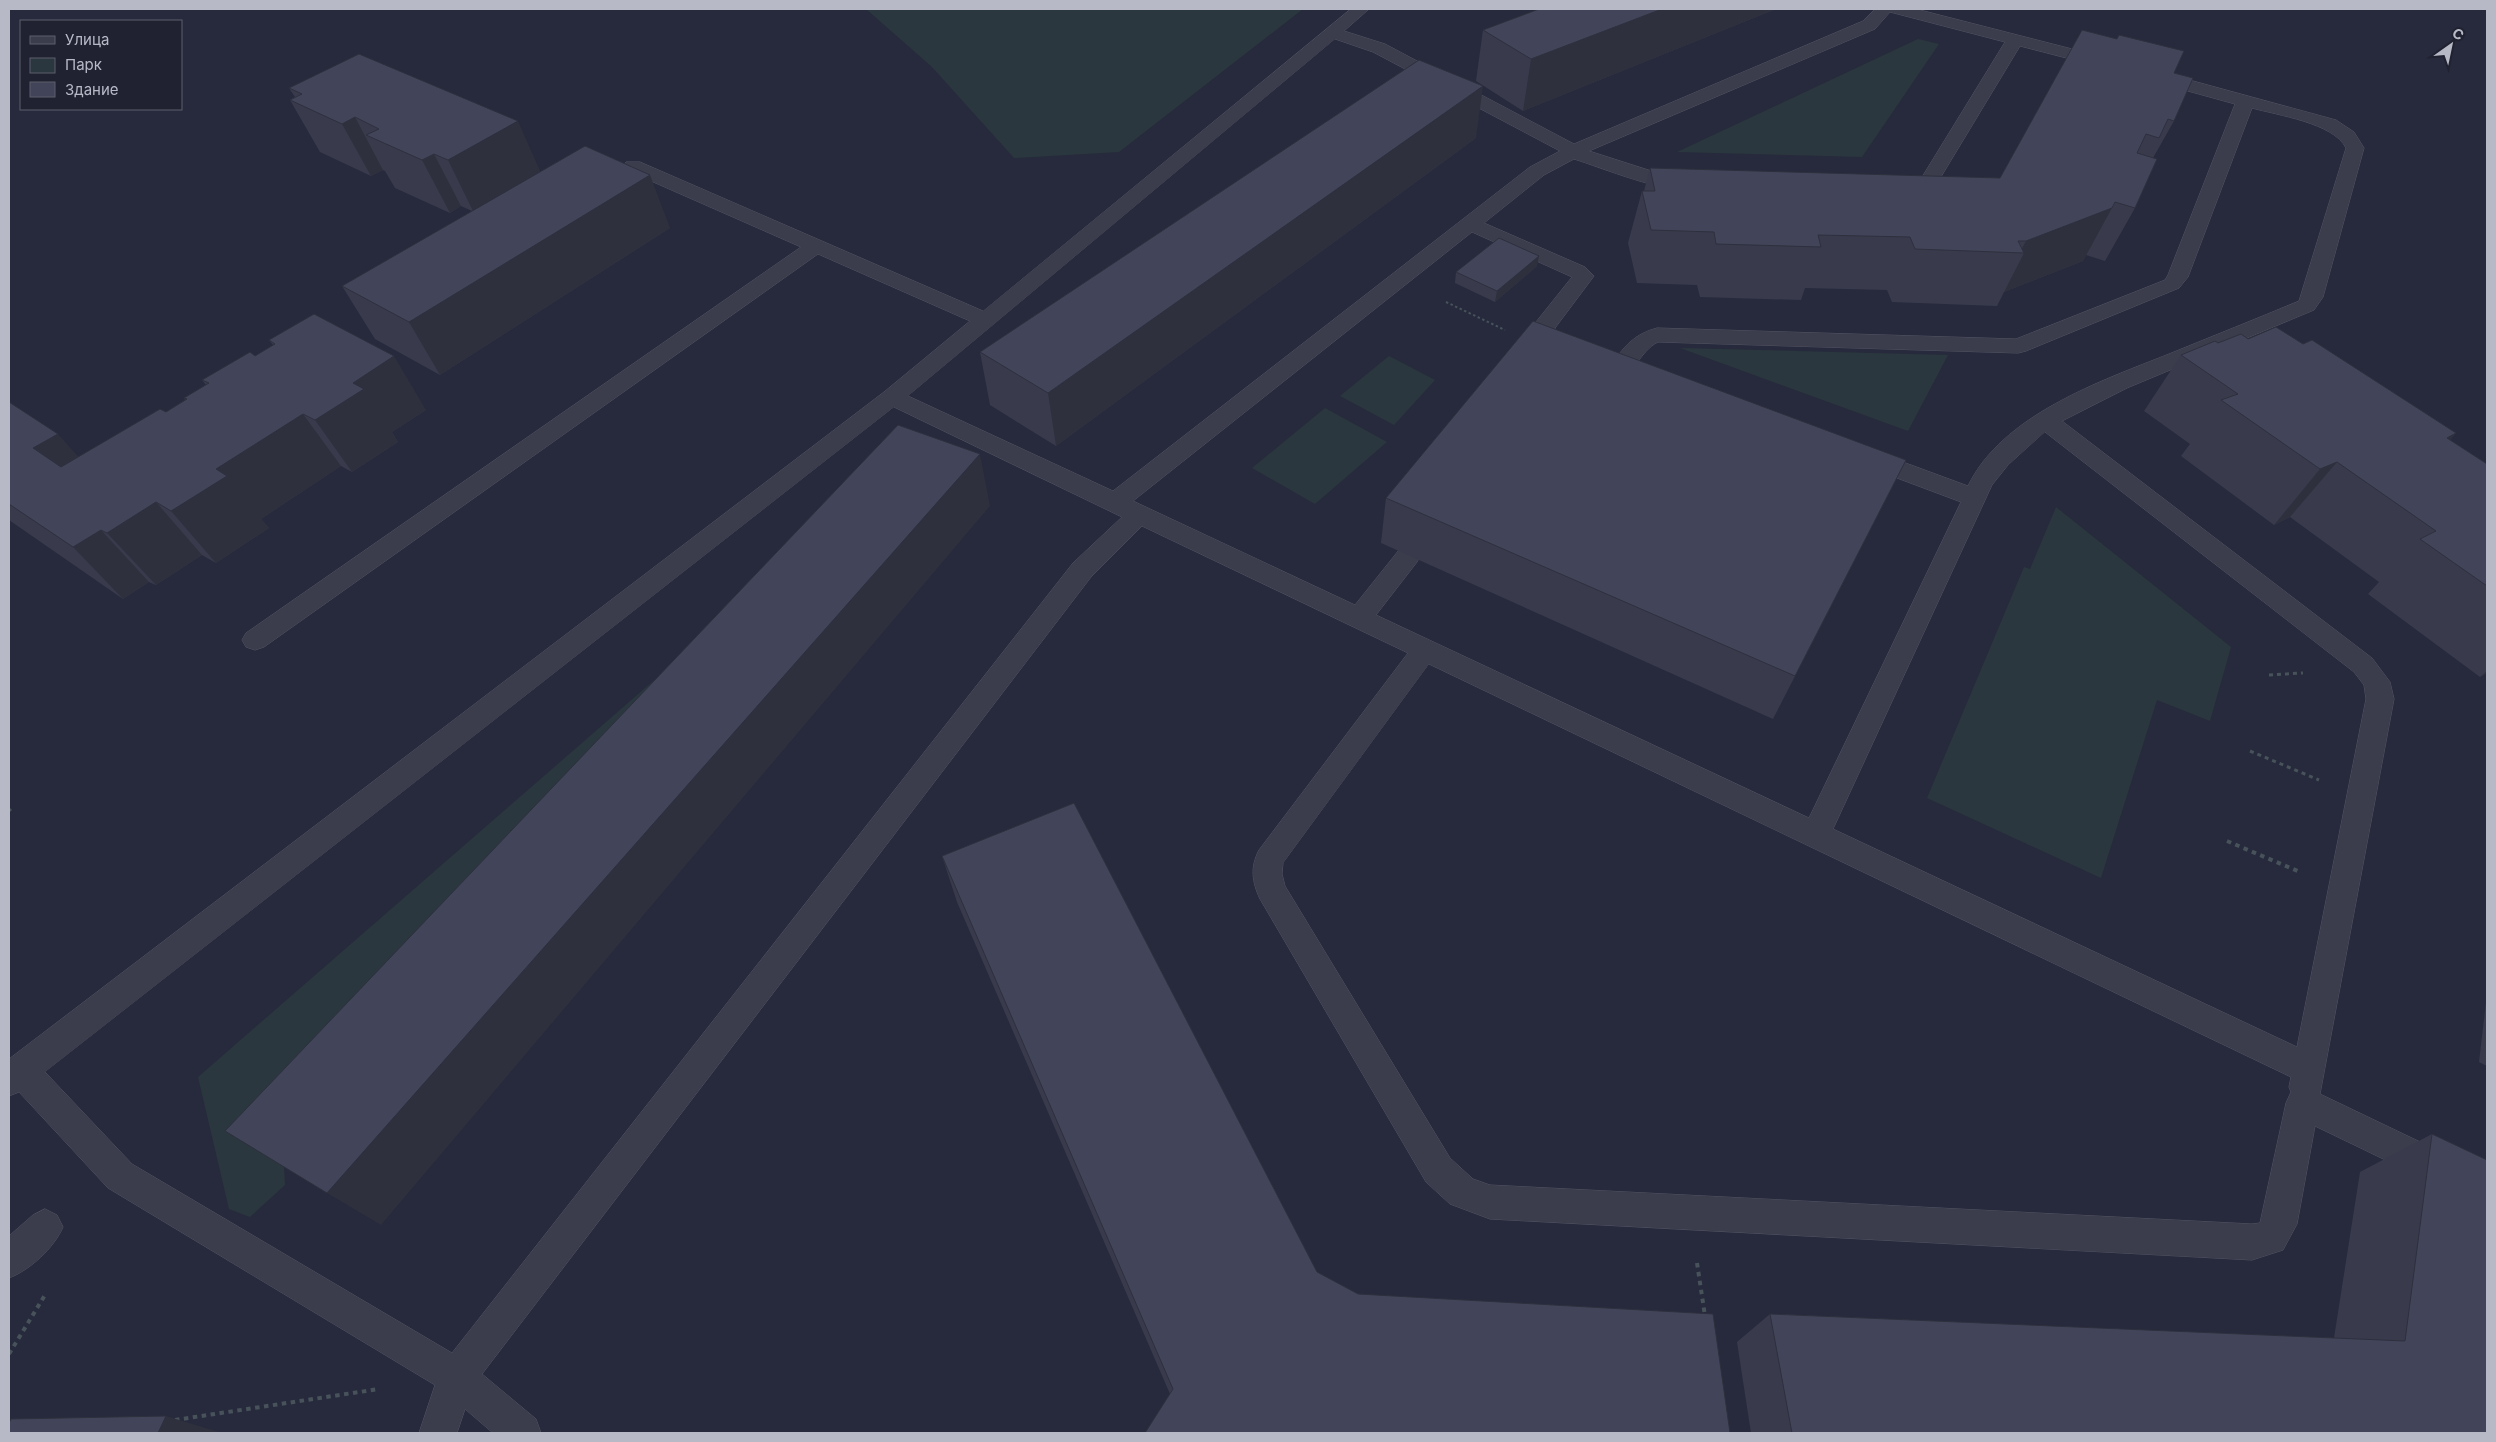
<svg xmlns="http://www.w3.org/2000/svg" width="2496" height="1442" font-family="Inter,sans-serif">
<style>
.green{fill:#2a373e}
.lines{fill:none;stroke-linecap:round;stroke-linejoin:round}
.minor-casing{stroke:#535564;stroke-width:1}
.path-far2{stroke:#47525a;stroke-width:2;stroke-dasharray:2.5 2.5;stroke-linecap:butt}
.path-far1{stroke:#47525a;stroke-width:3;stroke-dasharray:4 4;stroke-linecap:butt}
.path{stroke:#47525a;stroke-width:4;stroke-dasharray:4.5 4.5;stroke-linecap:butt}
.minor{fill:#3b3d4c;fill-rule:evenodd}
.wall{fill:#393b4d}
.shaded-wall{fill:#2e303e}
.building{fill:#424559;stroke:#2e303e}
</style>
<rect width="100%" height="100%" fill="#272a3c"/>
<g class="green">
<polygon points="866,9 1303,9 1119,152 1014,158 932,67"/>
<polygon points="1918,39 1939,44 1862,157 1677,152"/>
<polygon points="1680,348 1948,355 1908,431"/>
<polygon points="1389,356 1435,380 1394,425 1340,396"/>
<polygon points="1325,408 1387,442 1315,504 1252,468"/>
<polygon points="883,481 284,1166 285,1185 250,1217 229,1209 198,1077"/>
<polygon points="2056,507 2231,647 2210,721 2157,700 2101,878 1927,798 2024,567 2030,569"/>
</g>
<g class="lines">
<defs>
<g id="minor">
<path d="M1351 9H1369L1344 31 1385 44 1574 144 1863 21 1875 9H1916L2111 59 2114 63 2111 67 2105 68 2020 46 1933 190C1923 197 1908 199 1896 196L1893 192 1896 188 1919 182 2005 42 1890 12 1875 29 1589 151 1667 176 1692 181 1695 185 1692 189C1668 195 1600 167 1574 159L1544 175 1484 223 1585 267 1594 276 1555 328V331C1563 338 1575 337 1581 346L1578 351C1562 355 1542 346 1533 333L1536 322 1572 277 1472 232 1133 501 1355 605 1399 550 1408 547 1417 550 1420 556 1417 562 1376 615 1809 818 1961 502 1857 463 1853 457 1857 451 1865 449 1873 451 1968 486C2002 415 2101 381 2169 354 2213 336 2256 319 2299 301L2346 148C2334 123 2277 115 2252 108L2188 277 2179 288 2026 351 2018 353 1658 342C1639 351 1636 377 1614 371L1611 366C1623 347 1634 334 1657 328L2016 339 2165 280 2168 275 2235 104 2148 80 2145 76 2148 72H2160L2336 120 2354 132 2364 148 2323 297 2314 310 2127 388 2062 421 2372 658 2390 682 2394 699 2320 1094 2487 1174V1209L2315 1126 2297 1224 2283 1250 2252 1260 1490 1219 1450 1204 1426 1182 1260 899C1252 882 1250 867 1259 850L1408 653 1142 526 1091 577 482 1374 536 1419 541 1433H493L465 1409 457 1433H419L435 1385 108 1188 19 1092 9 1096V1059L884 392 970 321 818 254 264 647 255 650 246 647 242 640 246 633 801 247 626 170 623 166 626 162H640L983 311ZM1335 39 1373 52 1560 151 1530 167 1113 491 908 396ZM894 407 1122 517 1073 563 452 1353 132 1164 45 1072ZM2045 432 2354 672 2364 685 2366 699 2297 1047 1833 829 1992 485 2008 465ZM1429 664 2291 1077 2289 1087 2291 1092 2286 1103 2260 1223 2252 1224 1490 1185 1473 1179 1450 1158 1285 886 1282 874 1283 863Z"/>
<path d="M45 1209 57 1215 63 1227C54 1248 30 1270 9 1278V1236L33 1215Z"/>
</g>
</defs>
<use href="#minor" class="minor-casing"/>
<polyline class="path-far2" points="1446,302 1505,330"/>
<g class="path-far1">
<polyline points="2269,675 2303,673"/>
<polyline points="2250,751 2319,780"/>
<polyline points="9,809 11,811"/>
</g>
<g class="path">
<polyline points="2227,841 2300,872"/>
<polyline points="1697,1263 1705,1316"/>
<polyline points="9,1354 45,1295"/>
<polyline points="175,1420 379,1389"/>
</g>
<use href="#minor" class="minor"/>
</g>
<g class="wall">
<polygon points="1539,9 1776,9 1523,111 1476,81 1483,30"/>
<polygon points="2174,73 2174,121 2153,158 2135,208 2105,261 2086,255 2083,261 2004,292 1997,306 1892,302 1887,290 1805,288 1801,300 1700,297 1697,285 1637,283 1628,243 1642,191 1644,191 1650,168 2000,178"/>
<polygon points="289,88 541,172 670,228 440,375 375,339 342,286 472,211 461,206 450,213 395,188 385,171 383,170 371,176 320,152 290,100 295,97"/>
<polygon points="1476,138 1056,446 990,405 980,352"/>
<polygon points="1537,266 1495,302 1455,283 1456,272"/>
<polygon points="2248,339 2303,344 2456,433 2450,440 2487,464 2487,673 2480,677 2368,594 2379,582 2290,517 2274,525 2181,456 2190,444 2144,411 2181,355 2218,343"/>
<polygon points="269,340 426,410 392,432 398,442 352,472 341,466 261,519 269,528 216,563 202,555 156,585 149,582 123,599 9,520 9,402 79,457 166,412 185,400 184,398 206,385 202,380 255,356 273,345"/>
<polygon points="1906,460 1773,719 1381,543 1386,498"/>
<polygon points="942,856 1317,1272 1358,1294 1170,1394 957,902"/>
<polygon points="2487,994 2487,1066 2479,1062"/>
<polygon points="2432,1134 2487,1433 1751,1433 1737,1342 1770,1314 2334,1338 2360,1172"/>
</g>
<g class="shaded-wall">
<polygon points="1662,9 1776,9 1523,111 1531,59"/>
<polygon points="1483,86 1476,138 1056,446 1048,393"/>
<polygon points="355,117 383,170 371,176 342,124"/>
<polygon points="518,121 541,173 474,213 448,160"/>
<polygon points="434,154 461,206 450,213 422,160"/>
<polygon points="650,175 670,228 440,375 409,322"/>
<polygon points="2112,208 2083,261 2004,292 2024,253 2020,252 2026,241"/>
<polygon points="1539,256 1537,266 1495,302 1497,291"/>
<polygon points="394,356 426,410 392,432 398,442 352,472 315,420 353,383"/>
<polygon points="303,414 341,466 261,519 269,528 216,563 171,511 216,469"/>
<polygon points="2456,433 2405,489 2447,438"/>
<polygon points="58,434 105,487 82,501 33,448"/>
<polygon points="980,454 990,506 381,1225 327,1193"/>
<polygon points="2337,462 2290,517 2274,525 2320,469"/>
<polygon points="156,502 202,555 156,585 107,533"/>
<polygon points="101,530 149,582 123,599 73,547"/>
<polygon points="2487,671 2487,673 2480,677"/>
<polygon points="166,1416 222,1433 158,1433"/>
</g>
<g class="building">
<polygon points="1539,9 1662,9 1531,59 1483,30"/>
<polygon points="2082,30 2117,39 2119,35 2184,51 2174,73 2193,78 2174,121 2168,119 2159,138 2146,134 2137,153 2157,159 2135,208 2115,202 2112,208 2026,241 2018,241 2024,253 1915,249 1910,237 1818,235 1821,247 1716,244 1714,232 1651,230 1642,191 1655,191 1650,168 2000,178"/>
<polygon points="359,54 518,121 448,160 434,154 422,160 366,135 379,129 355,117 342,124 290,100 302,94 289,88"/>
<polygon points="1419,60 1483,86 1048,393 980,352"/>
<polygon points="585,146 650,175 409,322 342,286"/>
<polygon points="1499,238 1539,256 1497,291 1456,272"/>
<polygon points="314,314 394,356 353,383 364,389 315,420 303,414 216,469 227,476 171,511 156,502 107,533 101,530 73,547 9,504 9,402 58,434 33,448 61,467 160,409 166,412 187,399 184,398 209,383 202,380 250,352 255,356 275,344 269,340"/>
<polygon points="1533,321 1906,460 1795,676 1386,498"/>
<polygon points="2276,327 2303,344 2312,340 2456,433 2447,438 2487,464 2487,586 2420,539 2436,531 2337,462 2320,469 2221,400 2238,394 2181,355 2215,341 2218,343 2241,334 2248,339"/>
<polygon points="898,425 980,454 327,1193 225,1131"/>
<polygon points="1074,803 1317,1272 1358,1294 1713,1314 1730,1433 1145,1433 1173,1389 942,856"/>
<polygon points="2432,1134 2487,1160 2487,1433 1792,1433 1770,1314 2405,1341"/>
<polygon points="166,1416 158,1433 9,1433 9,1423 11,1419"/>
</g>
<rect width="2496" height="1442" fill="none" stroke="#b7b9c7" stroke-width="20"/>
<rect x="20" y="20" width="162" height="90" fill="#202231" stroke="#5c5e6d"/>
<rect x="30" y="36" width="25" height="8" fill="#3b3d4c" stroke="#5c5e6d"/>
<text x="65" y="45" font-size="15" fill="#b7b9c7">Улица</text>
<rect x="30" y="58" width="25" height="15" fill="#2a373e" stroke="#5c5e6d"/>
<text x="65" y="70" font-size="15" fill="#b7b9c7">Парк</text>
<rect x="30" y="82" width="25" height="15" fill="#424559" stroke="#5c5e6d"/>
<text x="65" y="95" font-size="15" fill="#b7b9c7">Здание</text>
<g transform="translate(2451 45) rotate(33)" stroke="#202231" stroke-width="4" paint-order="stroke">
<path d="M0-4L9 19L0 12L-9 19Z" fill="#b7b9c7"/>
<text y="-8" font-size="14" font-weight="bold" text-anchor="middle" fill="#b7b9c7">С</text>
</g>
</svg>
